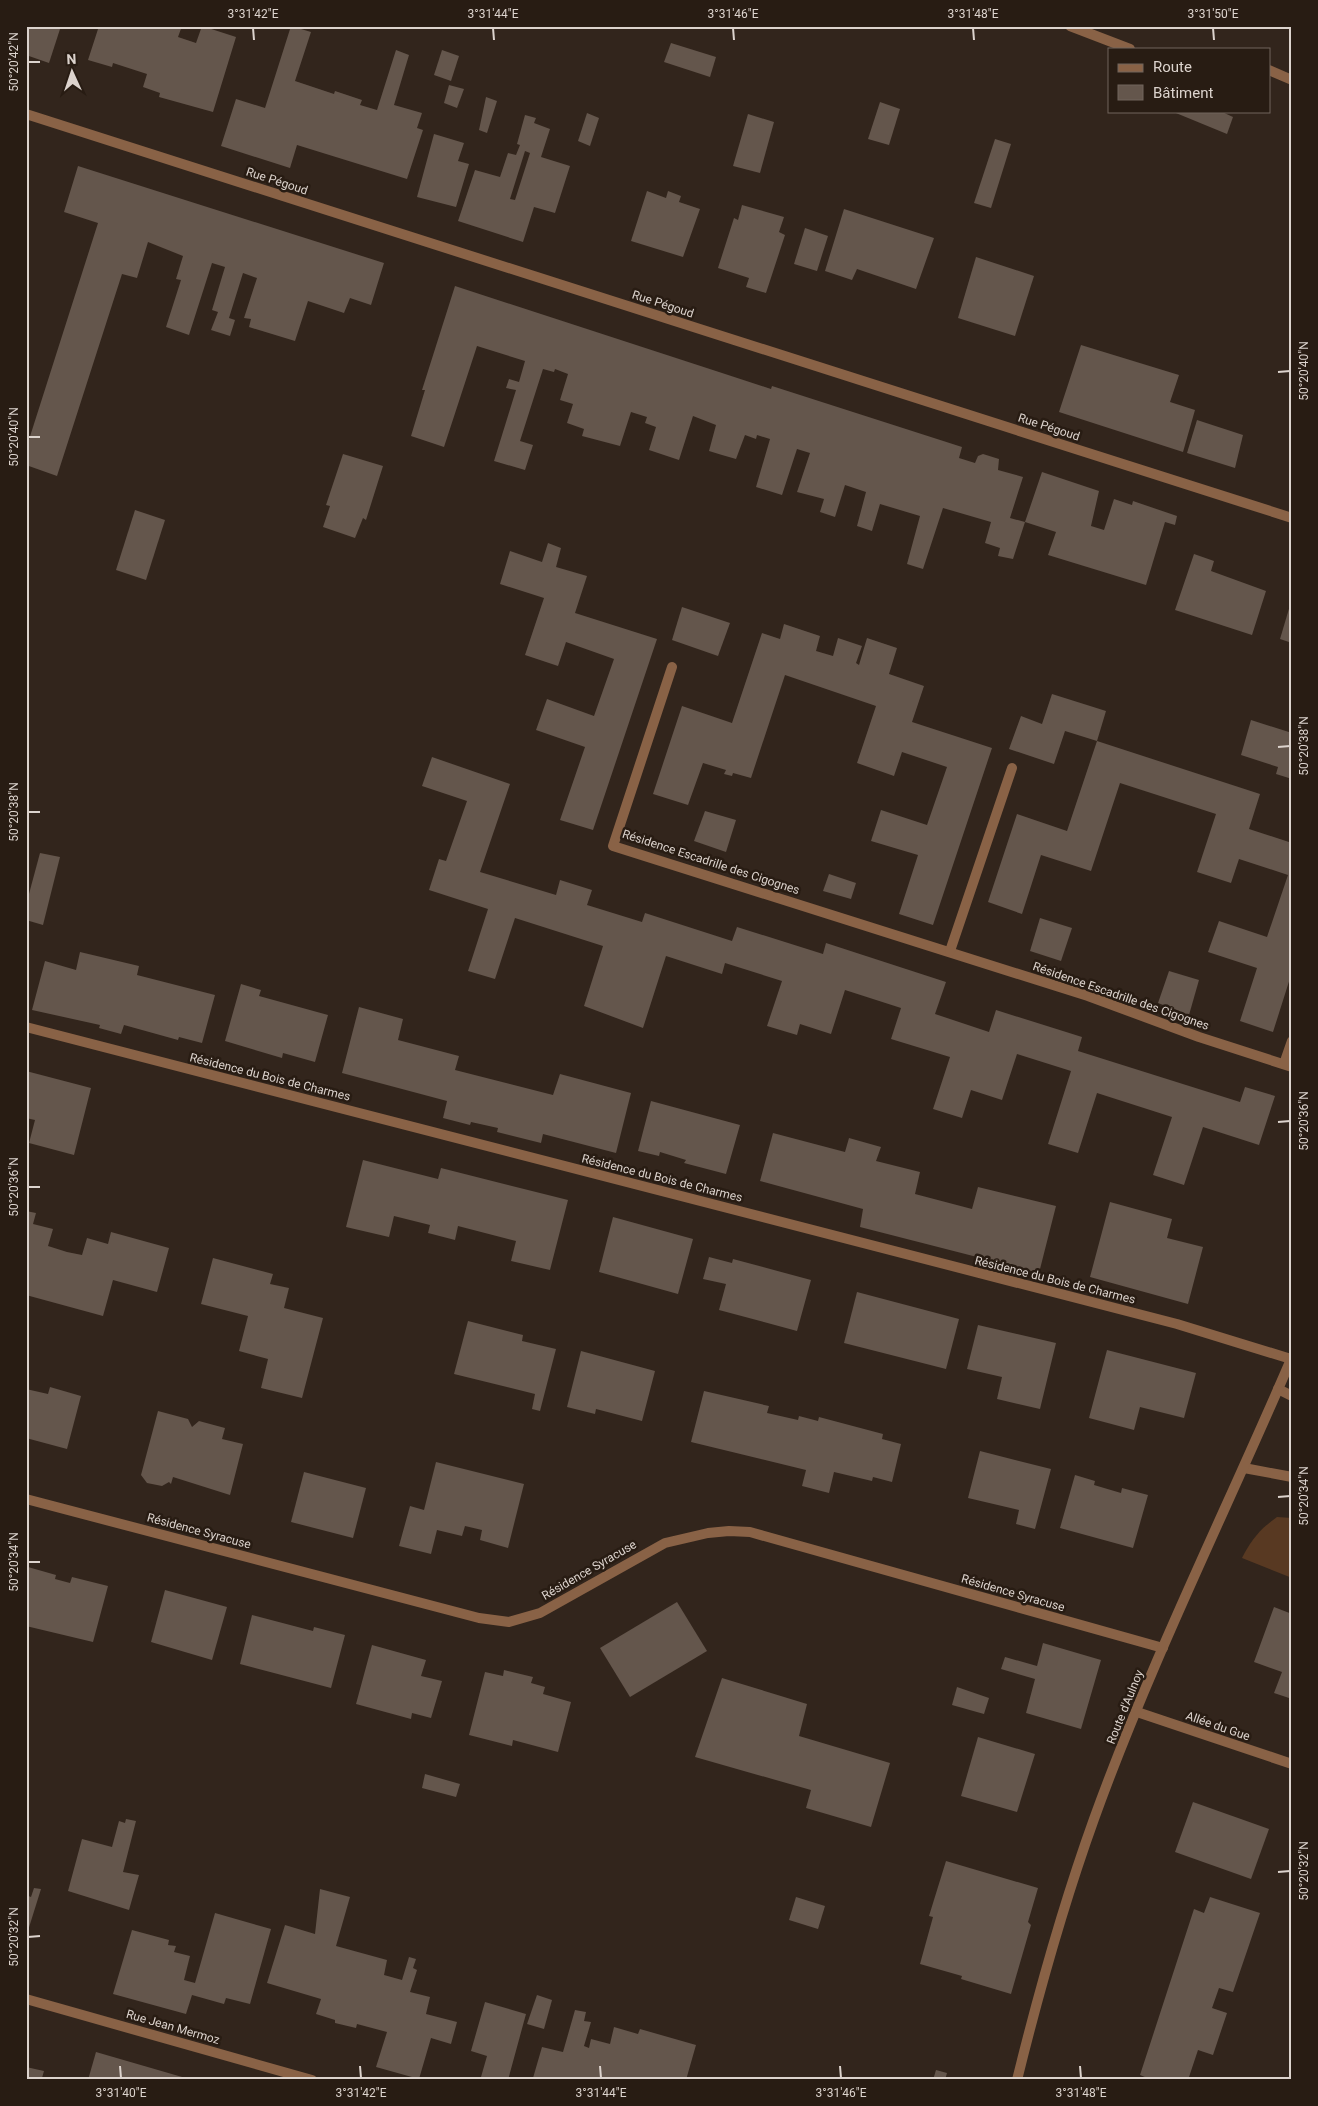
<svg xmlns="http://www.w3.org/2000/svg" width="1318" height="2106" font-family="Roboto,sans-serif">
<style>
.green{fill:#583922}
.building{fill:#64564c;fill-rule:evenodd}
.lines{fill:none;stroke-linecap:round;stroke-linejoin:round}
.service{stroke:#896246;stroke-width:10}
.minor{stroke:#896246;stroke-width:10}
.tertiary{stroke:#896246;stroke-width:10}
.ticks{fill:none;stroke:#dcd3cd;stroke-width:2}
.labels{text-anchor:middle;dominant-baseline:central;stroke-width:5;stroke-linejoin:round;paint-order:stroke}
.street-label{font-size:12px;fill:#dcd3cd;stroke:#281c13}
.neatline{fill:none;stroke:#dcd3cd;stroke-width:2}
.ticks-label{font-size:12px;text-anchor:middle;fill:#dcd3cd}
</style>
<rect width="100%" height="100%" fill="#32251c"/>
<path class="green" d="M1277 1517 1292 1518V1578L1242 1558C1251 1540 1260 1529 1277 1517Z"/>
<g class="building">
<polygon points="26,26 61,26 49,63 26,55"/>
<polygon points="99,26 182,26 178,37 196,43 202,26 236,37 213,112 159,97 160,93 143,87 147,74 113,63 112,67 88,60"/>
<polygon points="291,26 311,32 295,81 334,94 335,91 362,100 360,105 377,110 396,50 409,55 394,105 422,113 417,128 423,130 407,179 297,145 290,168 221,146 236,99 265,108"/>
<polygon points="671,43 716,57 710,77 664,62"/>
<polygon points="442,50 459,56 451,81 434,75"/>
<polygon points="449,85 464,89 457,108 444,103"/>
<polygon points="486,97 497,101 487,133 479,130"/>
<polygon points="880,102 900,109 889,145 868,139"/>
<polygon points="1171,111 1220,111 1233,117 1227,134"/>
<polygon points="587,113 599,118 590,146 578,141"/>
<polygon points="748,114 774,122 760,173 733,166"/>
<path d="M525 115 536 118 534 123 550 129 541 157 570 166 555 213 534 207 523 242 458 221 475 170 500 177 508 153 516 155 520 145 517 144ZM525 151 530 153 515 200 510 199Z"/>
<polygon points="434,134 464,143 458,161 469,164 456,207 417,197"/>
<polygon points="995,139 1011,144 991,208 974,203"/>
<polygon points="78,166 384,263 371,305 350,298 344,313 308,301 295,341 249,327 251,319 244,318 257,278 243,273 229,318 235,320 230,336 211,330 218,312 212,310 225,267 212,263 189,335 166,327 181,280 176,279 183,256 148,242 137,278 122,274 57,476 26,465 26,449 98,223 64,212"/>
<polygon points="647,191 666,198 668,191 681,196 679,202 700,209 683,257 631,241"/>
<polygon points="742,205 784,217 779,232 785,235 766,293 746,287 749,278 718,268 734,218 738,220"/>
<polygon points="844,209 934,238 916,289 857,269 852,280 825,271"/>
<polygon points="805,228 828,236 817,271 794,264"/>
<polygon points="976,257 1034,276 1015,336 958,318"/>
<polygon points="455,286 719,372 771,389 772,386 962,447 959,458 975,463 978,456 983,454 999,459 998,470 1023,477 1010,518 1025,522 1013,559 998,556 1000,548 985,543 991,522 943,508 923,569 907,564 920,516 880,504 872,531 857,526 866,492 845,485 835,517 820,512 824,499 797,492 810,453 797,449 782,495 756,487 770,439 757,435 756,439 745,435 736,459 722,455 709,451 716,425 693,416 679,460 649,450 656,427 645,423 647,417 631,412 620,446 582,436 584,429 567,423 573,404 560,400 568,374 555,369 554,372 543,369 520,441 533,445 525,470 494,461 516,390 506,388 509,379 519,382 525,361 477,346 444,447 411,436 425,390 422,390"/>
<polygon points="1081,345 1179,375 1170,402 1195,410 1183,452 1059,412"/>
<polygon points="1197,420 1243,435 1235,468 1187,453"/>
<polygon points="343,454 383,466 366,520 363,518 355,538 323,527 330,506 326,505"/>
<polygon points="1042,472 1099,491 1091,526 1104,530 1114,499 1132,505 1133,501 1177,516 1175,525 1165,522 1146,585 1048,555 1056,532 1025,522"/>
<polygon points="135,510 165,520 146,580 116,570"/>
<polygon points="548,543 561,548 556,567 587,576 575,613 657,639 593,830 560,820 585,747 536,730 547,699 594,716 614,659 566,642 558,666 525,655 544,598 500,584 510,551 542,562"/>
<polygon points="1194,554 1214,561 1211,571 1266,591 1252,635 1175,610"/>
<polygon points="1291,602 1292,602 1292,643 1280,639"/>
<polygon points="682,607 730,623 718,656 672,640"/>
<polygon points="784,624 820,636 816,651 833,656 838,638 862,646 856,663 859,665 867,638 897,648 889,674 924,686 912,722 992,748 933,925 899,914 918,855 871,841 881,810 927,825 947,767 902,752 894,776 857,763 876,706 785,675 751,778 733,773 732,776 724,774 726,770 703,763 688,805 653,794 682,706 732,723 762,633 780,639"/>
<polygon points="1052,694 1106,711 1097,741 1065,731 1054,764 1009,749 1021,716 1042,724"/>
<polygon points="1251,720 1292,733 1292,779 1276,774 1278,767 1241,755"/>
<polygon points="1097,741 1260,794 1249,829 1292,843 1292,972 1273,1032 1240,1021 1257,968 1208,952 1219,921 1267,937 1288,875 1239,859 1231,883 1197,872 1216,814 1120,783 1091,871 1041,855 1022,914 988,902 1017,814 1067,831"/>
<polygon points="432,757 510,784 480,872 556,895 560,880 592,890 587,905 642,922 645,913 732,941 737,927 823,954 826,943 946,982 935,1014 989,1032 996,1010 1082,1037 1078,1051 1240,1102 1245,1087 1275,1096 1259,1145 1203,1127 1184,1185 1153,1175 1172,1117 1097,1093 1078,1153 1048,1144 1071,1071 1017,1054 1002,1100 971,1090 962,1118 933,1109 950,1057 891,1039 901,1008 845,990 831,1034 800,1024 797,1035 767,1026 782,981 725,963 722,974 666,956 643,1028 584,1006 603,946 515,918 495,979 468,971 488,909 429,890 439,859 446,861 467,801 422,786"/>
<polygon points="705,811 736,820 726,852 694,841"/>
<polygon points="40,853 60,857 43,925 26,920 26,905"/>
<polygon points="829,874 856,883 851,899 823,891"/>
<polygon points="1040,918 1072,928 1061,961 1030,951"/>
<polygon points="80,952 139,966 137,975 215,995 202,1043 179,1037 178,1040 124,1025 121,1034 99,1028 100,1025 32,1010 45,961 76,970"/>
<polygon points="1169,971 1199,980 1189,1015 1158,1003"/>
<polygon points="241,984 261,990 259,996 328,1015 315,1062 283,1053 282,1058 225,1041"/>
<polygon points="359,1007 403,1019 398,1040 459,1056 455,1070 553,1095 560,1074 631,1093 616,1153 543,1134 541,1143 497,1132 498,1128 471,1122 470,1125 443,1118 447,1101 342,1073"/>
<polygon points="26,1071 91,1088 74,1155 29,1143 35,1120 26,1118"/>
<polygon points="651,1101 740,1125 726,1174 684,1163 686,1160 660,1152 659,1156 638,1151"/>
<polygon points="773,1133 845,1152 849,1138 881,1147 876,1161 920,1172 915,1194 972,1209 978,1187 1056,1206 1039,1273 860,1227 863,1209 760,1181"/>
<polygon points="363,1160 438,1179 441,1168 568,1200 550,1270 511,1261 516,1241 458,1226 455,1240 428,1233 430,1225 394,1216 389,1237 346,1227"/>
<polygon points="1110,1202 1172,1219 1167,1238 1203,1247 1188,1304 1090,1277"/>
<polygon points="26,1211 36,1213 33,1224 53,1229 48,1246 67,1252 82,1255 87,1238 108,1244 111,1232 169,1248 157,1292 113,1280 103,1316 26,1295"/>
<polygon points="613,1217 693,1239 678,1294 599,1272"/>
<polygon points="709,1257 732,1263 733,1259 811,1280 797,1331 719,1310 726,1284 703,1279"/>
<polygon points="213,1258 273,1274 270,1284 289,1288 284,1308 323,1318 302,1398 261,1388 268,1359 239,1351 248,1316 201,1304"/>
<polygon points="857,1292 959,1319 946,1369 844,1343"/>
<polygon points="468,1321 523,1335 522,1341 556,1349 540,1411 532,1409 535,1394 454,1374"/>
<polygon points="978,1325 1056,1343 1040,1409 997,1399 1002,1377 967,1369"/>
<polygon points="1107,1350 1196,1373 1184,1418 1140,1407 1134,1430 1089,1418"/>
<polygon points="581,1351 655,1371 642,1421 596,1409 595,1414 567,1407"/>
<polygon points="50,1387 81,1396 67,1449 26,1438 26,1389 48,1394"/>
<polygon points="704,1391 769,1406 767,1413 798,1420 799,1416 818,1421 819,1417 883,1434 882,1439 901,1444 892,1482 873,1477 872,1481 834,1472 829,1493 802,1486 806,1470 691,1442"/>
<polygon points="158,1411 188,1419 192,1427 199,1421 225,1428 222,1439 243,1444 230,1495 173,1477 171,1484 169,1482 162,1486 147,1483 141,1475"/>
<polygon points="980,1451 1051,1469 1035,1529 1016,1524 1019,1510 968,1498"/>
<polygon points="436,1462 524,1484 508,1548 480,1540 482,1530 465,1526 462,1536 437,1530 431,1554 399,1546 410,1506 424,1510"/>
<polygon points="304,1472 366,1488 353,1538 291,1522"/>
<polygon points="1075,1475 1095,1481 1094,1485 1121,1493 1122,1488 1148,1495 1133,1548 1060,1528"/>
<polygon points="28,1567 56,1575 55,1579 70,1583 72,1577 108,1586 93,1642 26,1626"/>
<polygon points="165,1590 227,1607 212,1660 151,1642"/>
<polygon points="677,1602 707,1651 630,1697 600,1648"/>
<polygon points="1274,1607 1292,1614 1292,1699 1274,1693 1282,1672 1254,1662"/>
<polygon points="252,1615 313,1631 314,1627 345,1635 331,1688 240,1664"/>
<polygon points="1043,1643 1101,1660 1081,1729 1026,1713 1035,1679 1001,1669 1005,1657 1037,1666"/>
<polygon points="372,1645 426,1660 421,1676 442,1681 431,1718 412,1713 411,1719 356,1704"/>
<polygon points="504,1670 533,1677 531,1683 545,1687 543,1694 571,1702 558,1752 513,1740 512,1746 469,1735 485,1672 503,1676"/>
<polygon points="722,1678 807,1704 799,1736 890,1763 871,1827 806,1808 811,1790 695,1757"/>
<polygon points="957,1687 989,1698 984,1714 952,1705"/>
<polygon points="978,1737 1035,1754 1017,1812 961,1796"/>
<polygon points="425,1774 460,1784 456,1797 422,1788"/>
<polygon points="1193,1802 1269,1829 1251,1879 1175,1852"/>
<polygon points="126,1819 136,1821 123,1872 139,1875 129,1910 68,1891 82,1839 112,1847 119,1821 125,1823"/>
<polygon points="946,1861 1038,1888 1028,1922 1031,1925 1011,1994 961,1979 962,1976 920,1964 933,1917 929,1916"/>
<polygon points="34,1888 41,1889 26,1937 26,1895 31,1897"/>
<polygon points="320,1889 350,1897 336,1946 387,1960 384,1975 402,1980 409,1957 416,1959 413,1968 417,1970 410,1992 430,1997 426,2014 457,2022 451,2044 431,2038 419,2079 376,2067 387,2032 357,2024 356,2028 335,2023 335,2020 316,2014 321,1999 267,1983 285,1925 315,1934"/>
<polygon points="796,1897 825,1906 818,1929 789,1920"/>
<polygon points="1210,1897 1260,1913 1233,1992 1219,1988 1212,2008 1227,2013 1213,2055 1198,2050 1188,2080 1152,2080 1140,2075 1194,1909 1204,1913"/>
<polygon points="215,1913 271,1929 250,2004 226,1998 224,2004 192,1995 186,2014 113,1994 132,1930 169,1940 168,1945 176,1946 174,1952 190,1956 184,1980 195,1983"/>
<polygon points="537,1995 552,2000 544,2029 527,2024"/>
<polygon points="485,2002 526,2014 508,2080 490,2080 481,2077 487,2056 471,2051"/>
<polygon points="575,2010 586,2012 584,2021 591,2022 584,2046 589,2048 591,2039 610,2044 614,2027 638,2034 640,2029 696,2045 686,2080 533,2078 542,2047 563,2052"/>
<polygon points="96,2052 189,2079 189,2080 88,2080"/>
<polygon points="26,2067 44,2071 42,2078 45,2080 26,2080"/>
<polygon points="936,2070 947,2073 945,2080 933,2080"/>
</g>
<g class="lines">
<g class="service">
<polyline points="1070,26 1130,49"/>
<polyline points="1269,70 1292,80"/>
</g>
<g class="minor">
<polyline points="26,114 1292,518"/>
<polyline points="672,667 613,846 1088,996 1199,1037 1292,1067"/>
<polyline points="950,951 1012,768"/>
<polyline points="26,1027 1177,1324 1291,1359"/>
<polyline points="1284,1064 1292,1041"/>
<polyline points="1278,1389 1292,1396"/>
<polyline points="1244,1468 1292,1477"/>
<polyline points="26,1499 479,1618 509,1622 540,1613 665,1543 708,1533 729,1531 750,1532 1163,1648"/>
<polyline points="1137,1712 1292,1764"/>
<polyline points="26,1999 312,2080"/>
</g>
<path class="tertiary" d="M1017 2080C1039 1991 1063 1905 1094 1819 1151 1661 1226 1511 1292 1357"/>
</g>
<path class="ticks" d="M253 28 254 40M493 28 494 40M733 28 734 40M973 28 974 40M1213 28 1214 40M28 62H40M1278 372 1290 371M28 437H40M1278 747 1290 746M28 812H40M1278 1122 1290 1121M28 1187H40M1278 1497 1290 1496M28 1562H40M1278 1872 1290 1871M28 1937 40 1936M120 2066 121 2078M360 2066 361 2078M600 2066 601 2078M840 2066 841 2078M1080 2066 1081 2078"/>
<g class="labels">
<g class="street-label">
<text transform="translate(277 181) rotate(18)">Rue Pégoud</text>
<text transform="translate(663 304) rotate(18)">Rue Pégoud</text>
<text transform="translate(1049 427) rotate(18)">Rue Pégoud</text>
<text transform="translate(711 862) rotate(18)">Résidence Escadrille des Cigognes</text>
<text transform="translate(1121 996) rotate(19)">Résidence Escadrille des Cigognes</text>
<text transform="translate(270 1077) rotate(14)">Résidence du Bois de Charmes</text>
<text transform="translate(662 1178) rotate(14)">Résidence du Bois de Charmes</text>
<text transform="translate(1055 1280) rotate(14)">Résidence du Bois de Charmes</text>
<text transform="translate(199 1531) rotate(15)">Résidence Syracuse</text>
<text transform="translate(589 1570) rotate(-30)">Résidence Syracuse</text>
<text transform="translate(1013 1593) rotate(16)">Résidence Syracuse</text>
<text transform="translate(1125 1707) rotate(-68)">Route d'Aulnoy</text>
<text transform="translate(1218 1726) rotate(19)">Allée du Gue</text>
<text transform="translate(173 2027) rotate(16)">Rue Jean Mermoz</text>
</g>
</g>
<rect width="1318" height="2106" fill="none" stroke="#281c13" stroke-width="55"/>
<rect x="1108" y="48" width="162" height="65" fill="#281c13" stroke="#70655d"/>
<rect x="1118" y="64" width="25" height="8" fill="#896246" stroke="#70655d"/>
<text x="1153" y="72" font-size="15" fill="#dcd3cd">Route</text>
<rect x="1118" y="85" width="25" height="15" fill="#64564c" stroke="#70655d"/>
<text x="1153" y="98" font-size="15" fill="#dcd3cd">Bâtiment</text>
<g transform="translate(72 72) rotate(357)" stroke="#281c13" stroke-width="4" paint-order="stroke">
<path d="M0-4L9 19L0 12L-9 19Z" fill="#dcd3cd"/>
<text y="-8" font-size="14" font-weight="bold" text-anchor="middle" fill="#dcd3cd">N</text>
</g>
<rect x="28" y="28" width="1262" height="2050" class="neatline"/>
<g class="ticks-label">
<text x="253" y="18">3°31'42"E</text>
<text x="493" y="18">3°31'44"E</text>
<text x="733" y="18">3°31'46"E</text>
<text x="973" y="18">3°31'48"E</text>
<text x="1213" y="18">3°31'50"E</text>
<text transform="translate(14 62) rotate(-90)" y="4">50°20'42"N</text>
<text transform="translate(1304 371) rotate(-90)" y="4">50°20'40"N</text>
<text transform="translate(14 437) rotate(-90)" y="4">50°20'40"N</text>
<text transform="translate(1304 746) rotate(-90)" y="4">50°20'38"N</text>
<text transform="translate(14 812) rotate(-90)" y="4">50°20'38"N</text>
<text transform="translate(1304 1121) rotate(-90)" y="4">50°20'36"N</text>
<text transform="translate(14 1187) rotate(-90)" y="4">50°20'36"N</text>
<text transform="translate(1304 1496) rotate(-90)" y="4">50°20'34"N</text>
<text transform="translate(14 1562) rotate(-90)" y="4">50°20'34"N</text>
<text transform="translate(1304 1871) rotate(-90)" y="4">50°20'32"N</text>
<text transform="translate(14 1937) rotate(-90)" y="4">50°20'32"N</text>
<text x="121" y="2097">3°31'40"E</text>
<text x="361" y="2097">3°31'42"E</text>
<text x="601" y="2097">3°31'44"E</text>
<text x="841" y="2097">3°31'46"E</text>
<text x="1081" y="2097">3°31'48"E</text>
</g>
</svg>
